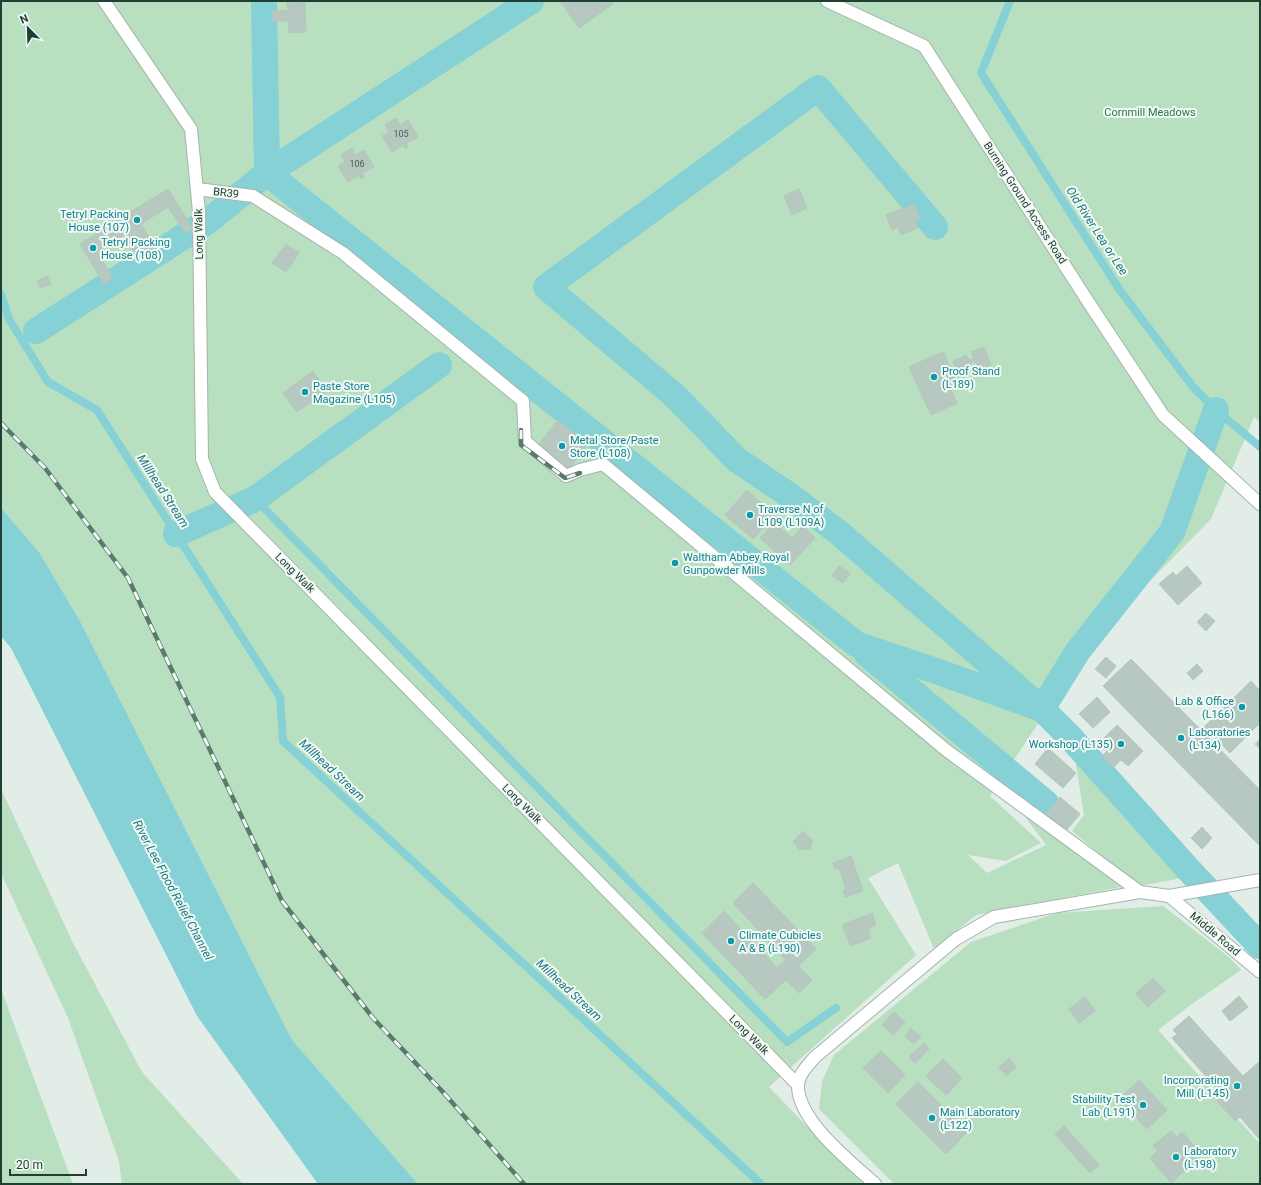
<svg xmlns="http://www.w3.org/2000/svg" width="1261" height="1185" font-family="Roboto,sans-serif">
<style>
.green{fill:#b8dfbf}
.water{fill:#85d1d6}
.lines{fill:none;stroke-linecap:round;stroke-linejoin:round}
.stream{stroke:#85d1d6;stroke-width:8}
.canal{stroke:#85d1d6;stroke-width:26}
.building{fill:#b6c8bf;stroke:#b3c7bc}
.service-casing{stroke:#a3b5ad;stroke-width:14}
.minor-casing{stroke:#a3b5ad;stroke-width:14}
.service{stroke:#fff;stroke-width:12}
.minor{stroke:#fff;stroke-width:12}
.rail-casing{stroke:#5a7a6e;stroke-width:4.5}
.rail{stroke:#f2f9f5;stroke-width:3;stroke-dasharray:9;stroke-linecap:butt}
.culture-dot{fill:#0f9aa8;stroke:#f2f9f5;stroke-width:1.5}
.labels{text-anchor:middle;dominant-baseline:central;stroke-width:4;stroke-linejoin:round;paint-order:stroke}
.number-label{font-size:9px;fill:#466156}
.park-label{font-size:11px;fill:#27783f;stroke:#f2f9f5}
.street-label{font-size:11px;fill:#203f33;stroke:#f2f9f5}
.culture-label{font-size:11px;fill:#0d838f;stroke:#f2f9f5;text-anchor:start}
.water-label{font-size:12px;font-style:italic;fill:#16777f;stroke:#f2f9f5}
</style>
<rect width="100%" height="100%" fill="#e1ede6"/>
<g class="green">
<polygon points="1,1 1260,1 1260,422 1254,417 1211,519 1082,650 1049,707 990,796 1041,843 1006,861 968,855 987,873 1046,845 1021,811 1121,887 976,915 934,949 898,863 868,878 916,955 769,1087 853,1174 873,1184 418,1184 292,1040 80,621 39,552 1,508"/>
<polygon points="1074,752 1188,877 1139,886 1072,831 1084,815"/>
<polygon points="1,789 73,943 142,1072 243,1184 122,1184 119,1161 68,1018 1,873"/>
<polygon points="1163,906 1230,958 1241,970 1189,1006 1158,1030 1260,1144 1260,1184 894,1184 819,1109 822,1081 834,1055 971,942 1057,913"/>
<polygon points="1,989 73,1184 1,1184"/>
</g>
<polygon class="water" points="1,508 39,552 80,621 292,1040 418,1184 318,1184 197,1016 11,648 1,636"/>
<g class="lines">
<g class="stream">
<polyline points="1010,1 981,73 1119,289 1193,387 1216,410 1260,447"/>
<polyline points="1,294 9,319 48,382 97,410 280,697 283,741 761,1184"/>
<polyline points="255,499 787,1042 836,1008"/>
</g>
<g class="canal">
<polyline points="264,1 267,173 856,644 936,671 1042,709 1069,736 1188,869 1260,946"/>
<polyline points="935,227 818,88 546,287 675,396 737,460 789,495 838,532 1042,709 1078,651 1172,532 1216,410"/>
<polyline points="36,331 211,219 267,173 531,1"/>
<polyline points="176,534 255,499 439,365"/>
<polyline points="867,654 1046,803"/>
</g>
</g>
<g class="building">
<polygon points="287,1 305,1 306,32 289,33 288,21 273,21 272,10 288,11"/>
<polygon points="560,1 611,1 613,4 579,28"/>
<polygon points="396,118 400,125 408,120 418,137 406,143 408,147 405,149 403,145 392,152 382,136 389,132 385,125"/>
<polygon points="352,148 356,155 364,150 374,167 362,173 364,177 361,179 359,175 348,182 338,166 345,162 341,155"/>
<polygon points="168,189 193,229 185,233 168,207 141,224 157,250 149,256 124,216"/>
<polygon points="799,189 807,208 792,215 784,196"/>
<polygon points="914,204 920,219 915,221 918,228 901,235 898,227 892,230 886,215"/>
<polygon points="123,217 148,257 140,261 124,235 97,252 113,278 104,284 80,244"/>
<polygon points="286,244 299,253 286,272 272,263"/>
<polygon points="47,276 51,284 41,288 37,281"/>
<polygon points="984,347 991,365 979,371 975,361 970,363 973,370 959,376 953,361 966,355 969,360 974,358 971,352"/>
<polygon points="943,352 959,386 951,390 957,403 931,415 909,367"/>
<polygon points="313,371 327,391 297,412 283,393"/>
<polygon points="558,420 588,444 567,472 536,448"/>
<polygon points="747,490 775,515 753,539 725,515"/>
<polygon points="774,523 792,538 803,526 815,538 790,565 760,538"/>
<polygon points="839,566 850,573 843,583 832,576"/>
<polygon points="1187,566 1202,583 1178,605 1159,584 1173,572 1176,576"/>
<polygon points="1206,613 1215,621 1206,631 1197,622"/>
<polygon points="1106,657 1116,666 1106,678 1095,669"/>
<polygon points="1131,659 1260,790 1260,846 1103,686"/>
<polygon points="1197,664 1203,671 1193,680 1187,673"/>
<polygon points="1251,681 1260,691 1260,723 1230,753 1204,727"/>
<polygon points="1097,697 1110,712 1093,728 1079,714"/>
<polygon points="1117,725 1143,751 1128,766 1121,760 1113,768 1102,756 1110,748 1102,740"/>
<polygon points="1260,739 1260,749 1255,744"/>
<polygon points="1048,748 1076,773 1063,788 1035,764"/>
<polygon points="1060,797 1080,814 1064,833 1044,816"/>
<polygon points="1202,827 1212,838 1202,849 1191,838"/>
<polygon points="803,831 812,840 810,849 799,849 793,842"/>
<polygon points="851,856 863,891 845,897 843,890 846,889 839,868 835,869 833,863"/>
<polygon points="753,883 816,949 798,966 812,980 799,993 786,980 765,999 702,933 724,911 777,968 786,960 733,903"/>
<polygon points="872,913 876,925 868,929 871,938 851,946 842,925"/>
<polygon points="1153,978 1165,991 1148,1007 1136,994"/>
<polygon points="1239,996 1248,1007 1230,1021 1222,1011"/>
<polygon points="1085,997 1095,1011 1079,1023 1069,1009"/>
<polygon points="894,1012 905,1022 893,1035 882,1025"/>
<polygon points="1189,1016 1243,1076 1260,1061 1260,1140 1240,1117 1235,1121 1217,1101 1223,1096 1172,1038 1177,1034 1173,1030"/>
<polygon points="911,1028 921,1037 914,1044 905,1036"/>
<polygon points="924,1043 929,1049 915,1063 909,1057"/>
<polygon points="881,1051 905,1075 888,1093 863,1068"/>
<polygon points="1009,1058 1016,1067 1006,1076 999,1067"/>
<polygon points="943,1059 962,1078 946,1095 926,1076"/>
<polygon points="1139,1080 1167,1110 1147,1129 1119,1099"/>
<polygon points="918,1082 967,1132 946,1154 896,1104"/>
<polygon points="1064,1126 1099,1165 1090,1173 1055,1134"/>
<polygon points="1171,1131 1177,1137 1182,1132 1202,1155 1171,1183 1150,1158 1158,1151 1153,1146"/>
</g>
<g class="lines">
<defs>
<g id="service">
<polyline points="104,1 191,129 199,212 202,459 215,492 798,1085"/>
<polyline points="827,1 924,46 1087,300 1163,415 1260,504"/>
<polyline points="197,189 253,196 343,253 523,401 525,441 566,476 580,470 603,464 946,750 1140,892"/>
<path d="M875 1184C851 1162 798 1121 798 1086 798 1075 808 1065 815 1057L956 939 994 917 1140 892 1169 896 1260 880"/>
</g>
<polyline id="minor" points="1169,896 1260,972"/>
</defs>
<use href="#service" class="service-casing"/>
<use href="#minor" class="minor-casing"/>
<use href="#service" class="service"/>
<use href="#minor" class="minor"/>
<defs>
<g id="rail">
<polyline points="1,423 45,468 128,578 282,901 373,1018 442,1091 524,1184"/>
<polyline points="521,430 521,445 565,478 580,473"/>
</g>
</defs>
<use href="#rail" class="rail-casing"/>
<use href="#rail" class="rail"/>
</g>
<g class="culture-dot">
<circle cx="137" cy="220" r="4"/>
<circle cx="93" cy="248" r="4"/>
<circle cx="934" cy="377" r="4"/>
<circle cx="305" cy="392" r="4"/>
<circle cx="562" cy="446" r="4"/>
<circle cx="750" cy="515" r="4"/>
<circle cx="675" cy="563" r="4"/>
<circle cx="1242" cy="707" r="4"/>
<circle cx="1181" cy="738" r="4"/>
<circle cx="1121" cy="744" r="4"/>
<circle cx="731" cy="941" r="4"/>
<circle cx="1237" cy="1086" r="4"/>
<circle cx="1143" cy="1105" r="4"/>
<circle cx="932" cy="1118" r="4"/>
<circle cx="1176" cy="1157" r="4"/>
</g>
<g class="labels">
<g class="number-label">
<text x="401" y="134">105</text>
<text x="357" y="164">106</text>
</g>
<g class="park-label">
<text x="1150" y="112">Cornmill Meadows</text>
</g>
<g class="street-label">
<text transform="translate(226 193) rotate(7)">BR39</text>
<text transform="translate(1025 203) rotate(57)">Burning Ground Access Road</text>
<text transform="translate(199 234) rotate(-91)">Long Walk</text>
<text transform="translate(295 573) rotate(45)">Long Walk</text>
<text transform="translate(522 804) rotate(45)">Long Walk</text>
<text transform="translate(1215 934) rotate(40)">Middle Road</text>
<text transform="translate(749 1035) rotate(45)">Long Walk</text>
</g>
<g class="culture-label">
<text x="129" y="214" text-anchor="end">Tetryl Packing<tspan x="129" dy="13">House (107)</tspan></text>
<text x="101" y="242">Tetryl Packing<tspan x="101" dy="13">House (108)</tspan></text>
<text x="942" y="371">Proof Stand<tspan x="942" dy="13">(L189)</tspan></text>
<text x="313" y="386">Paste Store<tspan x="313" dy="13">Magazine (L105)</tspan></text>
<text x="570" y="440">Metal Store/Paste<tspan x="570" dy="13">Store (L108)</tspan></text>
<text x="758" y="509">Traverse N of<tspan x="758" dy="13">L109 (L109A)</tspan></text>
<text x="683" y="557">Waltham Abbey Royal<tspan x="683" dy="13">Gunpowder Mills</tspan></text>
<text x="1234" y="701" text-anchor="end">Lab &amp; Office<tspan x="1234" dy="13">(L166)</tspan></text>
<text x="1189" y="732">Laboratories<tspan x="1189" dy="13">(L134)</tspan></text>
<text x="1113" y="744" text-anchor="end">Workshop (L135)</text>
<text x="739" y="935">Climate Cubicles<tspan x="739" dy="13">A &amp; B (L190)</tspan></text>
<text x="1229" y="1080" text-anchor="end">Incorporating<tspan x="1229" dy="13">Mill (L145)</tspan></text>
<text x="1135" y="1099" text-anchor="end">Stability Test<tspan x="1135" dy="13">Lab (L191)</tspan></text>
<text x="940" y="1112">Main Laboratory<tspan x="940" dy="13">(L122)</tspan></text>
<text x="1184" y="1151">Laboratory<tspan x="1184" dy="13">(L198)</tspan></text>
</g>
<g class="water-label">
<text transform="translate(1097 231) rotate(57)">Old River Lea or Lee</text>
<text transform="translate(163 491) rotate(57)">Millhead Stream</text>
<text transform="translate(332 770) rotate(43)">Millhead Stream</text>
<text transform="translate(173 890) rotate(62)">River Lee Flood Relief Channel</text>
<text transform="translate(569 990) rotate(43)">Millhead Stream</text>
</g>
</g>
<rect width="1261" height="1185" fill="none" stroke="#203f33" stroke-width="4"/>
<g transform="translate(28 28) rotate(337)" stroke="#f2f9f5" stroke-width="3" paint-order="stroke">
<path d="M0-3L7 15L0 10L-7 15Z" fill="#203f33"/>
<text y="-6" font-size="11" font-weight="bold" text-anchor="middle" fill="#203f33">N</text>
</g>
<path d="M10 1169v6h76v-6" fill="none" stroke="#203f33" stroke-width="2"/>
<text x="16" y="1169" font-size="12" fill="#203f33" stroke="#f2f9f5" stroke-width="3" paint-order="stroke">20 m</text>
</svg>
